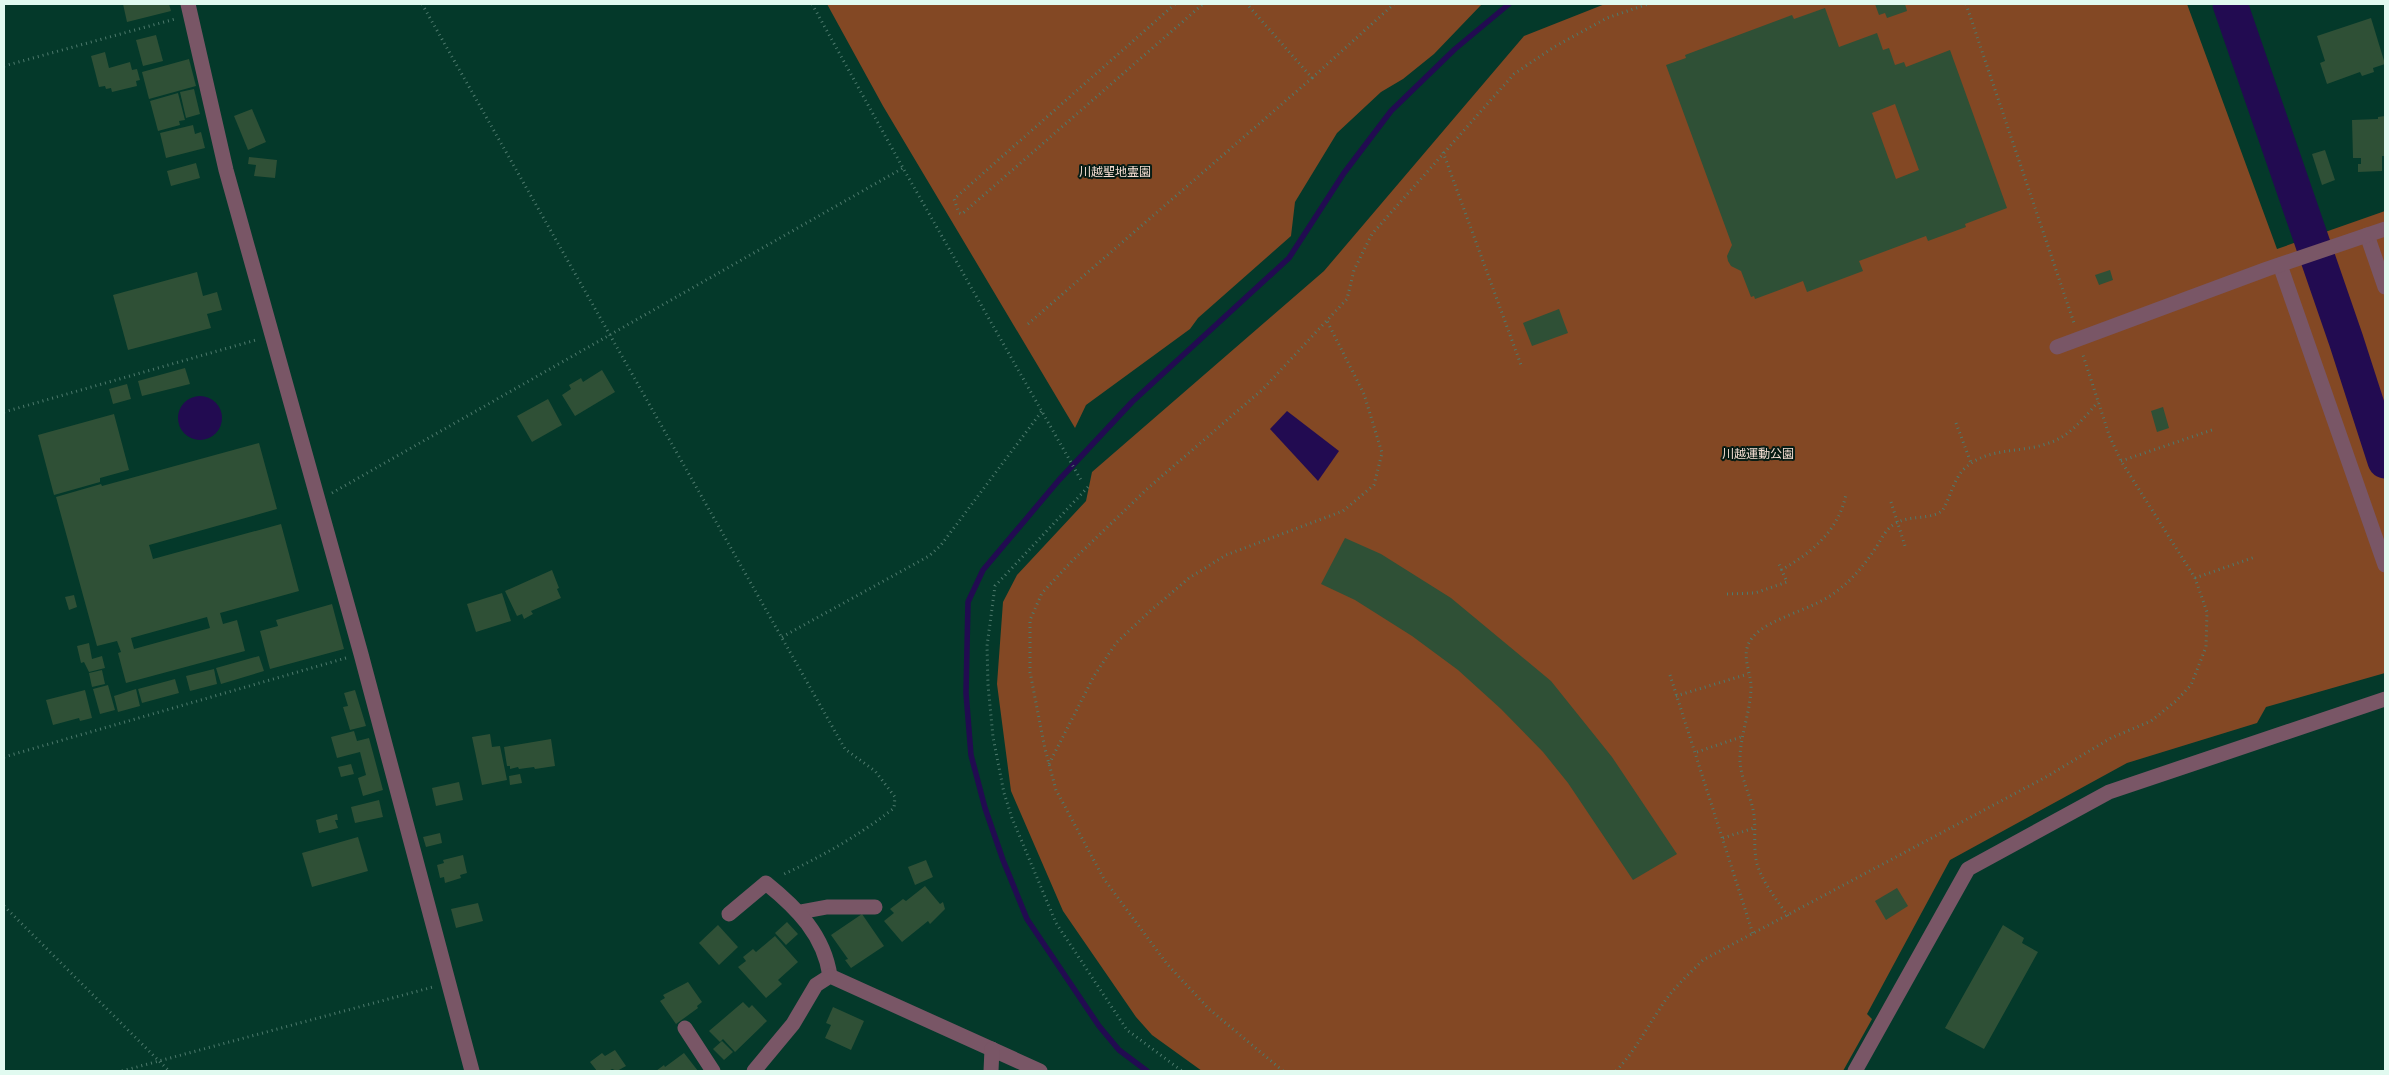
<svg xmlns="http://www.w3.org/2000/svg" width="2389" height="1075" font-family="Inter,'Noto Sans JP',sans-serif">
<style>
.green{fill:#834824}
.water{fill:#220b51}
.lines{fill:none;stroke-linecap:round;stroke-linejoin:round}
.stream{stroke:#220b51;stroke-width:5.5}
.river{stroke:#220b51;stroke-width:35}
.building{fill:#2f5036;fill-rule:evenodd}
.path{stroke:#4e7a6d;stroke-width:3;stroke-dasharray:1 4;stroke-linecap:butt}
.minor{stroke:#795666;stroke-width:15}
.labels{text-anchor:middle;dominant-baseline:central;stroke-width:4;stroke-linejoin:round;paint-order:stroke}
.park-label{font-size:12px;fill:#f5dfd4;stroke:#081c15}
</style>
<rect width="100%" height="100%" fill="#04392a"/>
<g class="green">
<polygon points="827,4 1482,4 1434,54 1403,79 1381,92 1337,133 1295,202 1291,236 1198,318 1190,329 1086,405 1075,428 883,106"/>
<polygon points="1605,4 2187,4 2277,249 2385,211 2385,673 2266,707 2257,723 2127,763 1950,860 1867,1014 1872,1019 1843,1071 1202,1071 1152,1035 1136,1017 1063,911 1011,791 997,684 1003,602 1017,575 1086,501 1092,472 1324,271 1524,36"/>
</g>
<g class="water">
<circle cx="200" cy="418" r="22"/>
<polygon points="1287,411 1339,451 1318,481 1270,429"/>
</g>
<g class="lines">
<polyline class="stream" points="1147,1071 1119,1050 1099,1026 1027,919 1003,860 985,808 971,755 966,693 968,602 983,570 1059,480 1132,402 1289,258 1344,173 1391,111 1455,49 1509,4"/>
<polyline class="river" points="2230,4 2346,340 2385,461"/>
</g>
<g class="building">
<polygon points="123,4 169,4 171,11 127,22"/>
<polygon points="1875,4 1905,4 1907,11 1887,18 1885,13 1879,15"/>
<path d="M1825 8 1839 47 1877 33 1883 50 1889 48 1895 65 1904 62 1906 67 1950 50 2007 208 1965 224 1966 227 1928 241 1926 236 1859 261 1863 271 1807 292 1803 281 1755 299 1754 296 1751 297 1741 271 1731 266 1728 261 1727 256 1732 245 1666 65 1686 58 1685 55 1792 15 1794 19ZM1895 104 1919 170 1896 179 1872 113Z"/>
<polygon points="2371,18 2385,64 2373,68 2374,72 2362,76 2360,72 2327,84 2320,63 2325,61 2317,36"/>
<polygon points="156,35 163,61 143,66 136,40"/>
<polygon points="105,52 109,68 130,62 132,70 137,69 140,80 136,81 137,86 112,92 111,88 106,89 105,86 99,87 91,56"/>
<polygon points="189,59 196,86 149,99 142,72"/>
<polygon points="194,89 200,114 186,118 180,92"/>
<polygon points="178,93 185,120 179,121 180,125 158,131 150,101"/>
<polygon points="252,109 266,142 248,150 234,116"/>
<polygon points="2385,116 2385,156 2382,156 2382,171 2358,172 2358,164 2361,164 2361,158 2353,158 2352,120 2378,119 2378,117"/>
<polygon points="193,125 195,134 201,132 205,148 166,158 160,133"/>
<polygon points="2325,150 2335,180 2322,185 2312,154"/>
<polygon points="249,157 277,160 275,178 254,176 256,165 248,164"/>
<polygon points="196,163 200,178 171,186 167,171"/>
<polygon points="2110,270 2113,280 2099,285 2095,275"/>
<polygon points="197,272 203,296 217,292 222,310 207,314 211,328 128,350 113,295"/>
<polygon points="1559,309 1568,333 1532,346 1523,323"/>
<polygon points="185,368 190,384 142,396 138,381"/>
<polygon points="602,370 615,392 575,416 562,395 571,389 569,385 581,378 583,382"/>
<polygon points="127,384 131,399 113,404 109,389"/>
<polygon points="548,399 562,425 532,442 517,416"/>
<polygon points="2163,407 2169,428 2157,432 2151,411"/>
<polygon points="114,414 129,470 100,478 100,482 54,495 38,435"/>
<path d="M259 443 277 509 149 545 153 559 281 524 299 591 220 613 223 624 237 620 245 651 126 683 118 653 121 652 117 641 97 646 56 497 101 484 102 486ZM207 617 210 628 134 649 131 638Z"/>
<polygon points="1345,538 1381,554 1451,598 1551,681 1612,757 1677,854 1633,880 1568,783 1543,752 1501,709 1458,670 1412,636 1355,600 1321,584"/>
<polygon points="552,570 559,588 557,589 561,598 531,611 533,614 524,619 522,614 517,616 505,591"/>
<polygon points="502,593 511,621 476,632 467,604"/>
<polygon points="74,595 77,607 69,610 65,597"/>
<polygon points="332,604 344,649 270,669 260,631 278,626 276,620"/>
<polygon points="89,643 92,659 102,656 105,668 89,672 84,662 81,663 77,646"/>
<polygon points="259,656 264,671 221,684 216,668"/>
<polygon points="214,669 217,684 190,691 186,676"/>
<polygon points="102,670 105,684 92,687 89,673"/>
<polygon points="175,679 179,693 142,703 138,689"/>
<polygon points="108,685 115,710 100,714 93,689"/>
<polygon points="136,689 140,706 118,712 114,696"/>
<polygon points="85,690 92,718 80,721 79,718 53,725 46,700"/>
<polygon points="355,690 366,726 350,730 343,707 348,706 344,693"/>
<polygon points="354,731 357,741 369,738 383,790 363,796 358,778 366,775 360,752 337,758 331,737"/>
<polygon points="490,734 492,747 500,746 507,780 482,785 472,737"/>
<polygon points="551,739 555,766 535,769 534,767 519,769 518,767 510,769 510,766 507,766 504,747"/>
<polygon points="351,764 354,774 341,777 338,767"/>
<polygon points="520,774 522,783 510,785 509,776"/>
<polygon points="459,782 463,800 436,806 432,788"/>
<polygon points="379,800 383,817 355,823 351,807"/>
<polygon points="337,814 338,820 335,820 338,828 319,833 316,820"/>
<polygon points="440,833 442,843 426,847 423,837"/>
<polygon points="358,837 368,871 312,887 302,853"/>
<polygon points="463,855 467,873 460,875 461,878 445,883 444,877 440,878 437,865 444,863 443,860"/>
<polygon points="926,860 933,877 915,885 908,867"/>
<polygon points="925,886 940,904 943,902 945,909 930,924 928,921 902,942 884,921 894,913 890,909 903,899 906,901"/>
<polygon points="1897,888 1908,906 1886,920 1875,901"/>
<polygon points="478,903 483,921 456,928 451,909"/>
<polygon points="862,914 884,946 851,968 845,960 848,959 831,935"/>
<polygon points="787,922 798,934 786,945 775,933"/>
<polygon points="718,925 738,947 719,965 699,943"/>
<polygon points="2003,925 2024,938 2022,943 2038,952 1984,1049 1945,1028"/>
<polygon points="775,936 798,962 778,980 782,984 766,998 738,967 746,961 743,957 753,949 756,952"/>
<polygon points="688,982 702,1002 697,1006 698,1008 676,1024 660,1001 665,998 663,995"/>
<polygon points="743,1002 749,1008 752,1005 767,1021 735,1052 723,1039 720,1042 709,1031"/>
<polygon points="833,1007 864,1021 851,1050 825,1038 831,1025 826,1023"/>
<polygon points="722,1041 733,1052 724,1060 713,1049"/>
<polygon points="615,1050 626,1066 617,1071 612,1069 609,1071 597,1071 590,1062 602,1053 605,1056"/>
<polygon points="684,1053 698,1071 656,1071 664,1065 665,1067"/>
</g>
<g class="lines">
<g class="path">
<path d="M422 4 845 749 875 771 895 797 894 808C860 835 821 857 782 875"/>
<polyline points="812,4 903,168 1081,480"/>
<polyline points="1175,4 954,199 959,213 962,214 1203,4"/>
<polyline points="1966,4 2074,323"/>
<polyline points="4,66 175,19"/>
<polyline points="1312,78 1394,4"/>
<polyline points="1443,152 1521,365"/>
<polyline points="1028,324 1312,78 1247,4"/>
<polyline points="4,412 256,340"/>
<polyline points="1956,423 1971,463"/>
<polyline points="2121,461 2212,430"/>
<polyline points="1088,487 995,586 987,646 988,685 993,737 1004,793 1012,818 1056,923 1127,1030 1182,1071"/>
<polyline points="332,493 903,168"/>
<polyline points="1891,502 1906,549"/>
<path d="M1781 570C1812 553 1839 530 1846 494"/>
<polyline points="2195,578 2255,557"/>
<polyline points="1727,594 1755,593 1787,582 1778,562"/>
<polyline points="782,637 929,556 941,545 1042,411"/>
<polyline points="1670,675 1753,934"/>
<polyline points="1676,696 1748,674"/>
<polyline points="1697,752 1744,736"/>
<polyline points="4,757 346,658"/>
<polyline points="1049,764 1094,676 1116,643 1149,612 1189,578 1226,555 1343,511 1374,485 1382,453 1364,394 1327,321"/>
<polyline points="1723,838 1754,828"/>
<polyline points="4,906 169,1071"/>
<path d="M1788 916C1776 899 1763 883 1757 864 1753 848 1756 830 1754 815 1751 794 1739 777 1740 756 1741 734 1750 712 1751 689 1752 672 1739 655 1752 638 1769 617 1814 610 1837 591 1853 579 1864 565 1875 549 1880 542 1885 530 1893 525 1908 514 1927 521 1942 511 1950 499 1953 481 1963 470 1987 446 2019 454 2049 443 2070 436 2084 418 2098 402"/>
<polyline points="122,1071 433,987"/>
<polyline points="1283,1071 1209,1009 1167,964 1104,879 1056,790 1045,749 1030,672 1030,620 1042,593 1072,561 1147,489 1263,389 1347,299 1354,270 1372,234 1514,74 1554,47 1607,18 1648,4"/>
<path d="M1616 1071C1636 1050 1645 1030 1661 1007 1672 989 1688 975 1703 960L2046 777 2111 738 2151 721 2176 701 2191 685 2206 647 2207 612 2195 578 2121 461 2109 435 2083 355"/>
</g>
<g class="minor">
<polyline points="188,4 226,170 361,654 472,1071"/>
<polyline points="2367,235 2385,287"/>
<polyline points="2280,265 2385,565"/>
<polyline points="2057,347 2267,269 2385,229"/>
<polyline points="800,912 827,907 875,907"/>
<path d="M729 914 766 883C797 908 824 935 830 976"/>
<polyline points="685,1028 713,1071"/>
<polyline points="754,1071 793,1024 816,985 830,976 1040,1071"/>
<polyline points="991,1071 992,1049"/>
<polyline points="1855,1071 1968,869 2109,792 2385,699"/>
</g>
</g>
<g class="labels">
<g class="park-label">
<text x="1115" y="171">川越聖地霊園</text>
<text x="1758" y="453">川越運動公園</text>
</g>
</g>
<rect width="2389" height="1075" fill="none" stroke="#e1faf0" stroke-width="10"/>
</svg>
